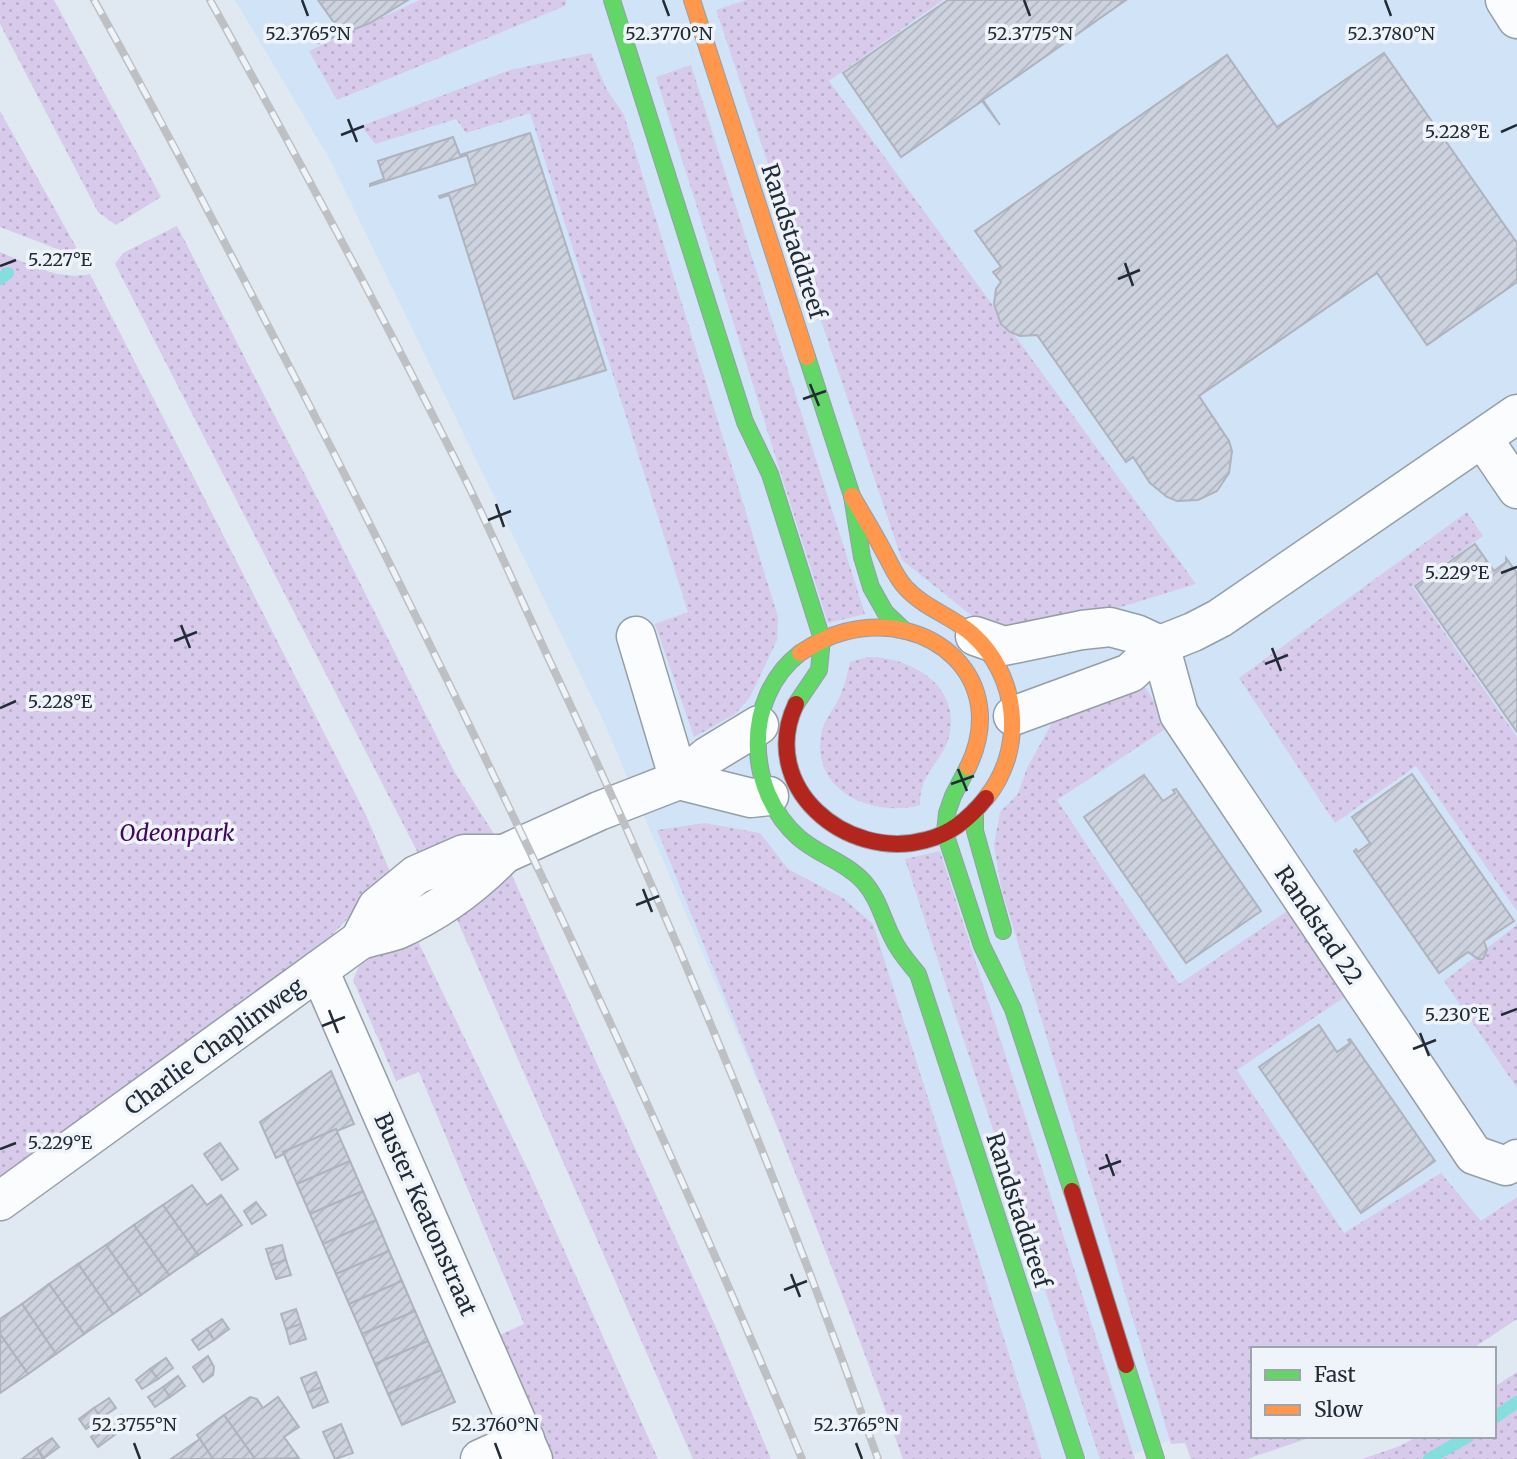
<svg xmlns="http://www.w3.org/2000/svg" width="1517" height="1459" font-family="Merriweather,serif">
<style>
.built{fill:#d1e3f6}
.grass{fill:url(#grass-dots)}
.lines{fill:none;stroke-linecap:round;stroke-linejoin:round}
.stream{stroke:#84dedd;stroke-width:12}
.building{fill:url(#building-hatch);stroke:#aeb3be;stroke-width:2}
.street-casing{stroke:#959ea7;stroke-width:41}
.fast-casing{stroke:#959ea7;stroke-width:18}
.slow-casing{stroke:#959ea7;stroke-width:18}
.jam-casing{stroke:#959ea7;stroke-width:18}
.street{stroke:#fafcfd;stroke-width:38}
.fast{stroke:#63d668;stroke-width:16}
.slow{stroke:#ff974d;stroke-width:16}
.jam{stroke:#b3261e;stroke-width:16}
.rail-casing{stroke:#bec0c3;stroke-width:8}
.rail{stroke:#eff4fa;stroke-width:5;stroke-dasharray:16;stroke-linecap:butt}
.ticks{fill:none;stroke:#222c37;stroke-width:2.5}
.labels{text-anchor:middle;dominant-baseline:central;stroke-width:7;stroke-linejoin:round;paint-order:stroke}
.street-label{font-size:23px;fill:#222c37;stroke:#eff4fa}
.park-label{font-size:23px;font-style:italic;fill:#420760;stroke:#eff4fa}
.ticks-label{font-size:18px;text-anchor:middle;fill:#222c37;stroke:#eff4fa;stroke-width:7;stroke-linejoin:round;paint-order:stroke}
</style>
<defs>
<pattern id="grass-dots" width="8" height="8" patternUnits="userSpaceOnUse" patternTransform="scale(1.75)"><rect width="8" height="8" fill="#d7caeb"/><path d="M2 2h.1M6 6h.1" fill="none" stroke="#b8aeca" stroke-width="1.8" stroke-linecap="round"/></pattern>
<pattern id="building-hatch" width="6" height="6" patternUnits="userSpaceOnUse" patternTransform="scale(1.75)"><rect width="6" height="6" fill="#cdd2df"/><path d="M-1 1l2-2M0 6l6-6M5 7l2-2" fill="none" stroke="#b0b4c0"/></pattern>
</defs>
<rect width="100%" height="100%" fill="#e0e9f2"/>
<polygon class="built" points="235,0 1517,0 1517,1280 1253,1349 1253,1408 1121,1459 919,1459 603,720 330,160"/>
<g class="grass">
<polygon points="0,0 54,0 161,197 116,225 98,212 0,24"/>
<polygon points="420,0 566,0 565,6 337,100 309,51"/>
<polygon points="746,0 943,0 829,81 1196,584 1098,614 1012,631 977,620 902,560 716,10"/>
<polygon points="591,53 607,90 624,115 778,617 777,640 750,697 735,714 694,737 655,624 688,612 530,113 466,133 456,119 375,144 361,126 510,70"/>
<polygon points="691,65 865,614 828,623 656,77"/>
<polygon points="0,111 80,254 73,255 0,227"/>
<polygon points="177,226 331,525 454,771 494,834 419,855 115,264 123,253"/>
<path d="M0 252C29 264 58 281 90 274L365 813 391 874 334 933 283 979 0 1185Z"/>
<polygon points="1467,512 1483,536 1412,586 1517,737 1517,911 1416,766 1335,823 1239,678"/>
<path d="M867 657C908 656 959 684 950 732 945 761 919 771 920 805 874 818 812 792 821 736 823 720 833 711 839 698 845 686 847 674 850 662Z"/>
<polygon points="1143,684 1170,726 1057,800 1179,984 1289,910 1349,994 1237,1070 1344,1233 1441,1173 1481,1221 1517,1197 1517,1319 1472,1349 1253,1349 1253,1436 1315,1436 1247,1459 1191,1459 1185,1443 1171,1444 1001,887 994,845 1000,812 1018,794 1027,768 1052,723"/>
<path d="M705 823 760 833 788 869 843 898 873 924 1042 1459H903C827 1247 742 1038 657 830Z"/>
<polygon points="940,851 1135,1459 1100,1459 905,859"/>
<polygon points="511,873 717,1330 771,1459 693,1459 455,915"/>
<polygon points="1517,925 1517,1088 1444,981"/>
<polygon points="414,933 530,1174 658,1459 546,1459 495,1337 524,1324 419,1072 396,1081 353,980 362,959"/>
<polygon points="1517,1372 1517,1459 1362,1459 1400,1446 1418,1436 1494,1436 1494,1387"/>
</g>
<g class="lines">
<g class="stream">
<polyline points="0,279 8,273"/>
<polyline points="1494,1418 1517,1402"/>
<polyline points="1429,1459 1469,1436"/>
</g>
</g>
<g class="building">
<polygon points="318,0 408,0 370,23 319,43 319,40 337,27"/>
<polygon points="948,0 1126,0 983,100 1000,125 982,101 901,157 843,73"/>
<polygon points="1384,53 1517,243 1517,282 1427,345 1377,273 1199,396 1229,441 1232,451 1229,473 1217,491 1198,500 1177,501 1167,497 1150,483 1133,457 1126,462 1037,335 1020,336 1010,332 1001,324 994,304 996,289 1001,282 993,272 1001,267 975,231 1227,55 1277,127"/>
<polygon points="530,133 606,370 514,399 449,195 440,198 439,196 476,184 467,155 370,186 370,184 384,179 378,161 453,137 460,155"/>
<polygon points="1475,544 1494,571 1506,562 1506,558 1517,573 1517,732 1415,586"/>
<polygon points="1412,774 1514,921 1484,941 1487,950 1483,959 1478,959 1468,952 1439,973 1354,851 1356,849 1358,852 1370,843 1352,817"/>
<polygon points="1144,775 1163,801 1175,793 1173,790 1176,789 1261,911 1186,963 1084,817"/>
<polygon points="1319,1025 1337,1052 1350,1043 1348,1040 1350,1039 1435,1161 1361,1213 1259,1067"/>
<polygon points="331,1071 354,1124 337,1131 336,1129 283,1152 284,1154 276,1158 260,1122"/>
<polygon points="336,1129 350,1161 297,1184 283,1152"/>
<polygon points="220,1143 238,1169 222,1180 204,1154"/>
<polygon points="350,1161 363,1191 310,1214 297,1184"/>
<polygon points="192,1185 207,1205 221,1195 242,1225 198,1255 163,1205"/>
<polygon points="363,1191 376,1220 323,1244 310,1214"/>
<polygon points="256,1202 266,1215 252,1224 244,1211"/>
<polygon points="163,1205 198,1255 169,1275 134,1225"/>
<polygon points="376,1220 389,1251 336,1274 323,1244"/>
<polygon points="134,1225 169,1275 141,1295 106,1245"/>
<polygon points="106,1245 141,1295 113,1314 78,1264"/>
<polygon points="282,1245 286,1260 271,1265 266,1249"/>
<polygon points="389,1251 402,1281 349,1304 336,1274"/>
<polygon points="286,1260 291,1275 276,1279 271,1265"/>
<polygon points="78,1264 113,1314 84,1334 49,1284"/>
<polygon points="402,1281 415,1311 362,1334 349,1304"/>
<polygon points="49,1284 84,1334 56,1354 22,1304"/>
<polygon points="22,1304 56,1354 28,1374 0,1334 0,1319"/>
<polygon points="296,1309 301,1324 286,1329 281,1314"/>
<polygon points="415,1311 428,1341 375,1364 362,1334"/>
<polygon points="222,1319 229,1329 214,1340 207,1329"/>
<polygon points="301,1324 306,1339 290,1344 286,1329"/>
<polygon points="207,1329 214,1340 199,1350 192,1340"/>
<polygon points="0,1334 28,1374 0,1393"/>
<polygon points="428,1341 441,1370 388,1394 375,1364"/>
<polygon points="208,1356 214,1367 213,1375 203,1382 193,1367"/>
<polygon points="166,1358 173,1368 158,1379 150,1369"/>
<polygon points="150,1369 158,1379 142,1389 136,1380"/>
<polygon points="441,1370 455,1402 402,1425 388,1394"/>
<polygon points="316,1372 322,1387 307,1393 301,1378"/>
<polygon points="178,1376 185,1386 170,1397 163,1387"/>
<polygon points="163,1387 170,1397 155,1407 148,1397"/>
<polygon points="322,1387 328,1402 313,1408 307,1393"/>
<polygon points="250,1397 257,1399 263,1408 278,1397 299,1427 284,1437 299,1458 255,1459 224,1415"/>
<polygon points="109,1398 116,1408 101,1418 94,1408"/>
<polygon points="94,1408 101,1418 86,1429 79,1419"/>
<polygon points="121,1415 128,1426 113,1436 106,1426"/>
<polygon points="224,1415 255,1459 213,1459 197,1435"/>
<polygon points="341,1424 353,1453 335,1459 323,1432"/>
<polygon points="106,1426 113,1436 98,1447 91,1437"/>
<polygon points="52,1438 59,1447 44,1458 37,1448"/>
<polygon points="200,1439 213,1459 171,1459"/>
<polygon points="37,1448 43,1459 22,1459"/>
</g>
<g class="lines">
<defs>
<g id="street">
<polyline points="1505,0 1517,19"/>
<polyline points="1483,439 1517,489"/>
<polyline points="636,636 679,780"/>
<polyline points="975,636 1004,646 1082,630 1110,627 1136,634 1160,645"/>
<polyline points="1160,645 1179,714 1474,1155 1506,1166 1517,1159"/>
<polyline points="1013,716 1130,673 1160,645 1193,632 1220,618 1517,414"/>
<polyline points="679,780 751,798 769,796"/>
<path d="M464 854H504C474 885 437 912 397 930 386 934 372 936 360 940L377 907 416 875Z"/>
<polyline points="504,854 599,811 679,780 708,756 759,725"/>
<polyline points="319,970 533,1459"/>
<polyline points="0,1201 367,935"/>
<polyline points="480,1459 525,1439"/>
</g>
<g id="fast">
<polyline points="612,0 745,422 770,474 822,639 819,670 796,704"/>
<polyline points="807,357 852,496 862,557 871,587 885,612 905,631"/>
<path d="M800 653C742 698 746 790 798 837 818 855 846 862 864 882 879 899 883 920 893 939 899 952 909 963 918 974L1076 1459"/>
<polyline points="968,767 953,796 947,813 945,833 982,946 1013,1009 1072,1191"/>
<polyline points="975,810 975,831 1003,931"/>
<polyline points="1126,1365 1156,1459"/>
</g>
<g id="slow">
<polyline points="692,0 807,357"/>
<path d="M852 496C863 515 874 533 884 552 891 564 896 578 906 588 924 608 952 616 972 634 1019 676 1026 749 986 798"/>
<path d="M800 653C814 644 828 636 844 632 931 609 1011 679 968 767"/>
</g>
<g id="jam">
<path d="M796 704C757 786 846 862 926 840 951 834 970 818 986 798"/>
<polyline points="1072,1191 1126,1365"/>
</g>
</defs>
<use href="#street" class="street-casing"/>
<use href="#fast" class="fast-casing"/>
<use href="#slow" class="slow-casing"/>
<use href="#jam" class="jam-casing"/>
<use href="#street" class="street"/>
<use href="#fast" class="fast"/>
<use href="#slow" class="slow"/>
<use href="#jam" class="jam"/>
<defs>
<g id="rail">
<path d="M94 0C166 128 233 259 301 389 481 739 650 1096 802 1459"/>
<path d="M210 0C299 160 386 321 468 485 495 540 520 597 546 653 670 916 781 1185 878 1459"/>
</g>
</defs>
<use href="#rail" class="rail-casing"/>
<use href="#rail" class="rail"/>
</g>
<path class="ticks" d="M302 0 308 16M663 0 669 16M1024 0 1030 16M1385 0 1391 16M348 119 357 142M1501 132 1517 125M341 135 364 126M1125 263 1133 286M0 266 16 260M1118 279 1140 270M810 384 819 406M803 399 826 391M496 504 504 527M488 520 511 511M1501 573 1517 567M181 625 190 648M174 641 197 632M1272 648 1281 671M1265 664 1288 655M0 708 16 701M958 769 967 791M951 784 974 776M643 889 652 912M636 905 659 896M329 1010 338 1033M1501 1015 1517 1009M322 1026 345 1017M1420 1033 1429 1056M1413 1049 1436 1040M0 1149 16 1143M1106 1154 1114 1176M1099 1169 1121 1161M791 1274 800 1297M784 1290 807 1281M134 1443 140 1459M495 1443 501 1459M856 1443 862 1459"/>
<g class="labels">
<g class="street-label">
<text transform="translate(794 241) rotate(72)">Randstaddreef</text>
<text transform="translate(1319 925) rotate(56)">Randstad 22</text>
<text transform="translate(214 1046) rotate(-36)">Charlie Chaplinweg</text>
<text transform="translate(1019 1210) rotate(72)">Randstaddreef</text>
<text transform="translate(426 1214) rotate(66)">Buster Keatonstraat</text>
</g>
<g class="park-label">
<text x="177" y="832">Odeonpark</text>
</g>
</g>
<g class="ticks-label">
<text x="308" y="40">52.3765°N</text>
<text x="669" y="40">52.3770°N</text>
<text x="1030" y="40">52.3775°N</text>
<text x="1391" y="40">52.3780°N</text>
<text x="1457" y="138">5.228°E</text>
<text x="60" y="266">5.227°E</text>
<text x="1457" y="579">5.229°E</text>
<text x="60" y="708">5.228°E</text>
<text x="1457" y="1021">5.230°E</text>
<text x="60" y="1149">5.229°E</text>
<text x="134" y="1431">52.3755°N</text>
<text x="495" y="1431">52.3760°N</text>
<text x="856" y="1431">52.3765°N</text>
</g>
<rect x="1251" y="1347" width="245" height="91" fill="#eff4fa" stroke="#9da4ac" stroke-width="2"/>
<rect x="1265" y="1370" width="35" height="10" fill="#63d668" stroke="#9da4ac" stroke-width="2"/>
<text x="1314" y="1382" font-size="21" fill="#222c37">Fast</text>
<rect x="1265" y="1405" width="35" height="10" fill="#ff974d" stroke="#9da4ac" stroke-width="2"/>
<text x="1314" y="1417" font-size="21" fill="#222c37">Slow</text>
</svg>
